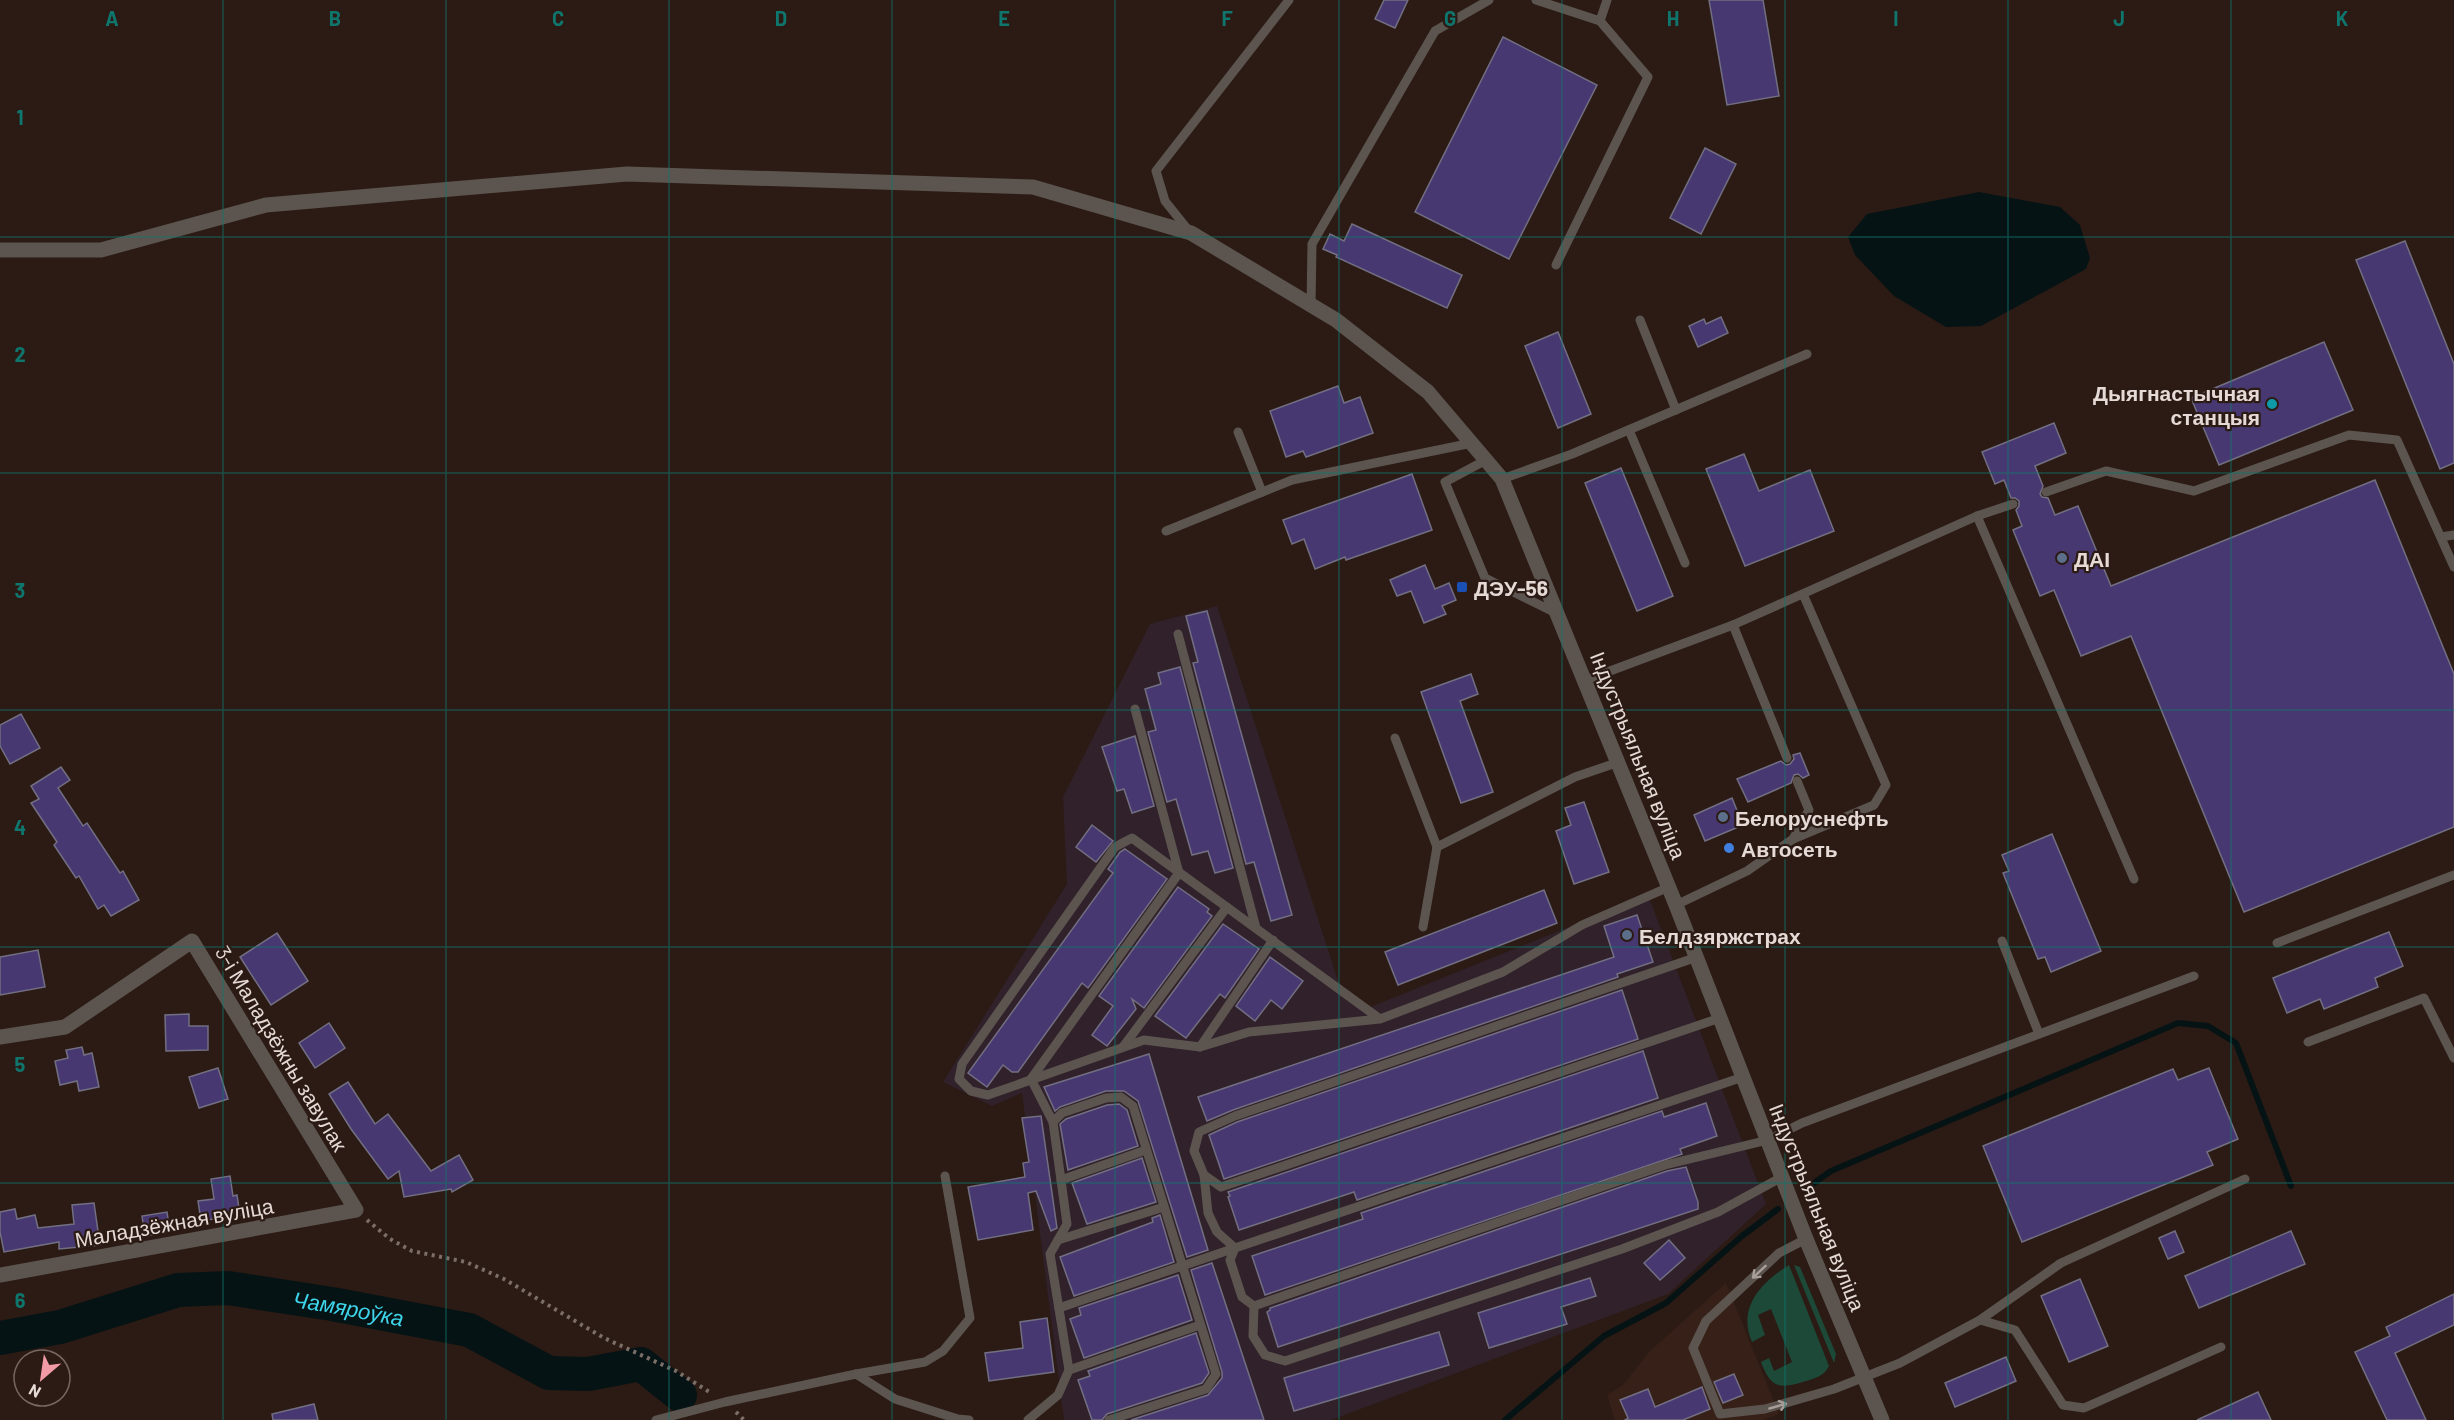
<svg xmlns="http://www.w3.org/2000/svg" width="2454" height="1420" font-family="Barlow,sans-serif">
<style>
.built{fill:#372017}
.industrial{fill:#31212a}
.green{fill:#1c4938}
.water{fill:#061315}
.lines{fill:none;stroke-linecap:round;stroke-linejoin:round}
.stream{stroke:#061315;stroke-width:6}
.river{stroke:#061315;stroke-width:34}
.building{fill:#483871;stroke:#726f82;stroke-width:1.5}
.path{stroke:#7c6e68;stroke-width:4;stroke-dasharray:3 4.5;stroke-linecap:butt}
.lane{stroke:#5c554f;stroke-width:9}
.street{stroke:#5c554f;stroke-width:15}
.oneway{stroke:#a89e99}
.grid{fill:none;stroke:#0f766e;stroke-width:1.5;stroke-opacity:0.55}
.culture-dot{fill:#0f9aa8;stroke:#2b1b14;stroke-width:2}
.service-dot{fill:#5c6f8a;stroke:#2b1b14;stroke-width:2}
.transit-dot{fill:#1a4fb4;stroke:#2b1b14;stroke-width:2}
.shop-dot{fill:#3f7fe0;stroke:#2b1b14;stroke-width:2}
.labels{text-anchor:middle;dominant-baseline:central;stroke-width:4.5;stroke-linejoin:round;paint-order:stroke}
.poi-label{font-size:21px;font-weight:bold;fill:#e6dad6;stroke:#2b1b14;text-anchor:start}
.street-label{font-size:21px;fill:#e6dad6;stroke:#2b1b14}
.water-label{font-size:22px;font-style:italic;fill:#3ed5ea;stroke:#2b1b14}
.grid-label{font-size:20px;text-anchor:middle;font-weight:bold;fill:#0f766e;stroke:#2b1b14;stroke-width:4.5;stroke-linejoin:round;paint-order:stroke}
</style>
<rect width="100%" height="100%" fill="#2b1b14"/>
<polygon class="built" points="1726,1283 1779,1414 1763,1420 1615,1420 1607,1395 1623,1385 1650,1351"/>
<polygon class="industrial" points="1217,606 1341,990 1368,1008 1648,895 1766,1204 1668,1294 1331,1420 1064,1420 1022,1093 992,1106 943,1082 1067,884 1063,797 1150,624"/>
<g class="green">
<path d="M1789 1265 1829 1366C1824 1376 1816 1378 1806 1381 1780 1389 1771 1389 1761 1362L1769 1358 1774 1371 1792 1362 1771 1309 1758 1315 1765 1335 1752 1342C1737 1308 1761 1282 1789 1265Z"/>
<polygon points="1794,1265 1800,1267 1836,1354 1834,1363"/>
</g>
<polygon class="water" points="1979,192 2060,207 2080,225 2090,258 2086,269 1981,326 1946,327 1894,296 1855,255 1848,237 1867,214"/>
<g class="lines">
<g class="stream">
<polyline points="1804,1190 1831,1171 2178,1023 2208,1026 2236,1043 2291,1186"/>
<polyline points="1505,1420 1604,1336 1666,1303 1742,1236 1778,1209"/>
</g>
<path class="river" id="s1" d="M0 1338 60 1327 178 1290 228 1288 332 1304 469 1330 549 1373 588 1374 641 1364 680 1395"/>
</g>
<g class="building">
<polygon points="1384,0 1408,0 1395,28 1375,19"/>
<polygon points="1709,0 1763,0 1779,96 1727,105"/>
<polygon points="1503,37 1597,85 1509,259 1415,212"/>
<polygon points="1705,148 1736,164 1701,234 1670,218"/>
<polygon points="1352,224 1462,275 1447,308 1336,257 1337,255 1323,249 1330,234 1344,241"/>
<polygon points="2405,241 2454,364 2454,463 2440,469 2356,260"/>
<polygon points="1721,317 1728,333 1698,347 1689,326 1704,319 1706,324"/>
<polygon points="1558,332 1591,414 1558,428 1525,346"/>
<polygon points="2324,342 2353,410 2219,465 2191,398"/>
<polygon points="1338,386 1344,403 1360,397 1373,433 1306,457 1303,451 1286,457 1270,411"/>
<polygon points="2054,423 2066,453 2035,466 2043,486 2040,494 2042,497 2048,498 2055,515 2078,506 2111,586 2375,480 2454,674 2454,827 2244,912 2131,636 2081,656 2054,590 2040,596 2013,530 2022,526 2016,510 2019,506 2019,501 2015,498 2011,498 2004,480 1995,484 1982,452"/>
<polygon points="1744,454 1759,491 1810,470 1834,531 1745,566 1706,469"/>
<polygon points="1621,468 1673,596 1637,611 1585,483"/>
<polygon points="1412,474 1432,530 1346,560 1345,557 1315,569 1304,539 1292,544 1283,520"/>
<polygon points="1425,565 1435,589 1449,583 1456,600 1442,606 1446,614 1424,623 1411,591 1397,596 1390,580"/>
<polygon points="1207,611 1292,915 1271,921 1254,862 1246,864 1193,663 1198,662 1186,616"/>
<polygon points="1180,667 1233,868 1215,873 1208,851 1192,855 1176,799 1167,802 1148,732 1156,730 1145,689 1161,684 1158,673"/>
<polygon points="1471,674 1478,694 1460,701 1493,792 1461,803 1421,692"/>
<polygon points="21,714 40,748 10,764 0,746 0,725"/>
<polygon points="1135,736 1154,806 1132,813 1124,789 1117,791 1102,747"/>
<polygon points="1800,753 1809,775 1803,778 1798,774 1794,775 1791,783 1748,802 1737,779 1781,761 1786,765 1790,764 1794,759 1793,755"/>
<polygon points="61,767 70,780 58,788 83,826 87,823 120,873 123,871 139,900 111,916 104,905 98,909 79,876 76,878 54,845 57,842 31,803 39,799 31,786"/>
<polygon points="1732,798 1743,825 1705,841 1694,815"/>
<polygon points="1584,802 1609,872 1574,884 1556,831 1571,825 1565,808"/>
<polygon points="1092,825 1113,841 1096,862 1076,847"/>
<polygon points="2052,834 2101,951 2051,972 2045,957 2038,959 2003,873 2009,871 2002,855"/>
<polygon points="1125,849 1167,879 1088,988 1082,983 1018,1072 1012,1072 1003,1065 987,1087 968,1073 1113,873 1108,869 1120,852"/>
<polygon points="1178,887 1209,909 1207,912 1212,916 1144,1008 1132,999 1136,1009 1107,1046 1092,1035 1113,1006 1099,996"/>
<polygon points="1544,890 1557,923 1398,985 1385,952"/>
<polygon points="1637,915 1653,962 1617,974 1618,977 1233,1110 1207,1121 1198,1097 1614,957 1604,926"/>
<polygon points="1223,924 1259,949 1225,998 1220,994 1186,1038 1155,1016"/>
<polygon points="2389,932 2403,966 2375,978 2378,987 2324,1009 2320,999 2287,1013 2273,978"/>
<polygon points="277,933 308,981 271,1005 240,957"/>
<polygon points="38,950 45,987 0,995 0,957"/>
<polygon points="1270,957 1303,981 1282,1009 1271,1000 1255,1021 1236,1006"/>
<polygon points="1622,990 1638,1039 1224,1179 1209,1135 1211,1134 1237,1122"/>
<polygon points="189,1014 189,1026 208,1026 208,1050 166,1051 165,1015"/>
<polygon points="329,1023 345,1048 315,1068 299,1043"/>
<polygon points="82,1047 84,1055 92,1053 99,1087 79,1091 77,1081 60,1085 55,1061 68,1058 66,1050"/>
<polygon points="1643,1051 1658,1098 1357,1200 1354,1192 1239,1230 1228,1197 1230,1196 1228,1192"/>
<polygon points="1149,1054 1208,1250 1187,1257 1138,1101 1124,1091 1106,1091 1060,1107 1055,1111 1044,1087"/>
<polygon points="218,1068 228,1099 199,1108 189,1077"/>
<polygon points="2209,1068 2238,1139 2207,1152 2213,1165 2022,1242 1983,1146 2173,1069 2178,1080"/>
<polygon points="348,1082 375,1124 388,1114 431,1171 459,1155 473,1180 452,1192 451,1189 404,1197 399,1171 388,1179 351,1129 329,1094"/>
<polygon points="1706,1103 1717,1136 1680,1149 1682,1154 1265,1295 1252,1256 1363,1219 1361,1213 1662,1111 1664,1117"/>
<polygon points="1119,1104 1127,1110 1138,1146 1068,1170 1060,1124 1066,1119 1107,1105"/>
<polygon points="1041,1116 1057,1228 1051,1231 1036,1191 1028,1193 1033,1230 978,1240 968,1187 1025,1177 1023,1163 1029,1162 1022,1118"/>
<polygon points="1142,1158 1156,1202 1087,1224 1072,1183"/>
<polygon points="1686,1167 1698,1202 1698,1209 1278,1347 1267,1312 1270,1310 1270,1308 1667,1171"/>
<polygon points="230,1176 233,1196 237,1195 240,1215 201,1221 198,1201 214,1199 211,1179"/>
<polygon points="94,1203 100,1245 59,1249 59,1242 4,1252 0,1232 0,1212 15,1209 17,1219 35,1215 38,1228 74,1224 72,1205"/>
<polygon points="167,1212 170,1232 145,1236 142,1216"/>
<polygon points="1160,1215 1174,1262 1074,1296 1060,1257 1153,1222 1152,1218"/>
<polygon points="2175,1231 2184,1252 2168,1259 2159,1238"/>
<polygon points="2291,1231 2305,1264 2199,1308 2185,1276"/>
<polygon points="1669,1240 1685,1258 1660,1280 1644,1263"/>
<polygon points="1212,1263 1264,1420 1131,1420 1208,1395 1222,1378 1222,1372 1191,1270"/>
<polygon points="1178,1275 1192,1320 1084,1358 1070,1319 1081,1315 1079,1308"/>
<polygon points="1590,1278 1596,1296 1561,1307 1567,1324 1489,1348 1478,1313"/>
<polygon points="2080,1279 2108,1346 2069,1362 2041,1296"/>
<polygon points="2454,1294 2454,1325 2395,1353 2426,1420 2387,1420 2355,1352 2390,1336 2386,1327"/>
<polygon points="1047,1318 1054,1372 989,1381 985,1353 1023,1348 1020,1322"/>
<polygon points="1439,1332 1449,1365 1294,1411 1284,1378"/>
<polygon points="1196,1333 1209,1373 1202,1383 1107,1414 1102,1420 1092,1420 1078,1380 1090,1376 1088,1371"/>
<polygon points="2006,1357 2016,1381 1955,1407 1945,1383"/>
<polygon points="1734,1374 1743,1395 1723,1403 1714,1382"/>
<polygon points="1702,1387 1710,1409 1683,1420 1625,1420 1628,1418 1620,1400 1648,1389 1655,1407"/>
<polygon points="2258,1392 2271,1420 2197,1420"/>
<polygon points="314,1404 318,1420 273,1420 272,1414"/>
</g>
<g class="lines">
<g class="path">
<polyline points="367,1220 390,1239 412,1251 466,1262 504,1279 604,1338 676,1371 711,1393"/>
<polyline points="736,1412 744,1420"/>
</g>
<g class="lane">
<polyline points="1536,0 1600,21 1648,77 1556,265"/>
<polyline points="1600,21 1607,0"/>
<polyline points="1189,231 1165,201 1156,171 1289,0"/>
<polyline points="1311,306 1312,244 1435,31 1489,0"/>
<polyline points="1640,320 1676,410"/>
<polyline points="1629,430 1685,563"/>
<polyline points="1238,432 1262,492"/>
<polyline points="1486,460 1445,482 1485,578 1556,613"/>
<polyline points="1502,479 1572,454 1807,354"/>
<polyline points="2046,492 2106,471 2194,491 2349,435 2397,440 2454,567"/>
<polyline points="1977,516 2134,879"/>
<polyline points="1166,531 1292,480 1472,443"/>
<polyline points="2441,537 2454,535"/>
<polyline points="1733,625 1787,758"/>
<polyline points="1178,634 1256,928"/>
<polyline points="1586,680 1733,625 1977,516 2013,504"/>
<polyline points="1395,738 1437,847"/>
<polyline points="1793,839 1874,805 1886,785 1803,594"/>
<polyline points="1676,905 1747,871 1793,839 1809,810 1797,781"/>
<polyline points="1423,927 1437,847 1575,777 1619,762"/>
<polyline points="2002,941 2039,1034"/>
<polyline points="2277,943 2454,875"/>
<polyline points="1697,957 1235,1116 1199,1132 1194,1151 1204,1175 1221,1187 1720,1018"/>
<polyline points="1380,1019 1132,838 1115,847 962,1064 959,1079 971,1091 988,1095 1144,1040 1200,1047 1249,1032 1380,1019 1503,972 1582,925 1669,887"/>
<polyline points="2308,1042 2424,998 2454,1058"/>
<polyline points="1123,1047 1227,907"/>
<polyline points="1200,1047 1273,940"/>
<polyline points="1743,1077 1235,1248 1230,1260 1242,1297 1254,1306 1665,1165 1768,1140 1802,1123 2194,976"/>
<polyline points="1053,1122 1031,1079 1179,873 1135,709"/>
<polyline points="1061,1180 1146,1150"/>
<polyline points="1806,1239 1779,1253 1706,1321 1693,1348 1720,1414 1765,1409 1834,1389 1900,1363 1980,1320 2061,1263 2245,1179"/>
<polyline points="1058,1240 1164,1207"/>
<polyline points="1254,1306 1253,1336 1265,1355 1285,1361 1622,1249 1718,1212 1782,1177"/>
<polyline points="1059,1308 1235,1248 1217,1232 1208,1213 1204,1175"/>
<polyline points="1980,1320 2015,1330 2063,1405 2084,1408 2221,1347"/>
<polyline points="1069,1370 1200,1325"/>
<polyline points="856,1374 895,1399 958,1419 969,1420"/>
<polyline points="656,1420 725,1402 856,1374 925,1362 943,1351 970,1318 945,1176"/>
<polyline points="1028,1420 1058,1395 1069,1370 1050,1254 1067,1224 1053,1122 1062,1113 1106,1098 1121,1097 1133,1106 1216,1374 1206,1389 1109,1420"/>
</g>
<g class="street">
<polyline points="0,250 101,250 266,205 627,174 1033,187 1191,233 1336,320 1428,392 1502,479 1676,905 1806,1239 1882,1420"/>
<polyline points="0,1037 65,1027 192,941 356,1210 0,1275"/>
</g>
</g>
<defs><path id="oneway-shaft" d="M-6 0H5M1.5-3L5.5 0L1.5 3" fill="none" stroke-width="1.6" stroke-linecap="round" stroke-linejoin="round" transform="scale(1.5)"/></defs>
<g class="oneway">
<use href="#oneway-shaft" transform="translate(1759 1272) rotate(137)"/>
<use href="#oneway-shaft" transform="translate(1778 1406) rotate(-16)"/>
</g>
<path class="grid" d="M223 0V1420M446 0V1420M669 0V1420M892 0V1420M1115 0V1420M1339 0V1420M1562 0V1420M1785 0V1420M2008 0V1420M2231 0V1420M0 237H2454M0 473H2454M0 710H2454M0 947H2454M0 1183H2454"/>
<circle class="culture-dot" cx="2272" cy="404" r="6"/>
<g class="service-dot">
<circle cx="2062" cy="558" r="6"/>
<circle cx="1723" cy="817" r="6"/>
<circle cx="1627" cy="935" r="6"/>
</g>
<rect class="transit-dot" x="1456" y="581" width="12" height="12" rx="3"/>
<circle class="shop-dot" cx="1729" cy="848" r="6"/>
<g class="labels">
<g class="poi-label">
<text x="2260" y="392" text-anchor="end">Дыягнастычная<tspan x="2260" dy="24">станцыя</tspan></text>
<text x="2074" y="558">ДАІ</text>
<text x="1474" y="587">ДЭУ-56</text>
<text x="1735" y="817">Белоруснефть</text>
<text x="1741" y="848">Автосеть</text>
<text x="1639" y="935">Белдзяржстрах</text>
</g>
<g class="street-label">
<text transform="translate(1639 755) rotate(68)">Індустрыяльная вуліца</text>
<text transform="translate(282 1048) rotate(59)">3-і Маладзёжны завулак</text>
<text transform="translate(1818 1207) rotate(68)">Індустрыяльная вуліца</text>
<text transform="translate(174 1222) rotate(-10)">Маладзёжная вуліца</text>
</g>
<g class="water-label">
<text stroke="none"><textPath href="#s1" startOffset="357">Чамяроўка</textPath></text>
</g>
</g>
<g class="grid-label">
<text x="112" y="26">A</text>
<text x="335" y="26">B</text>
<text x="558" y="26">C</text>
<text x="781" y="26">D</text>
<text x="1004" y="26">E</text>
<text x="1227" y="26">F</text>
<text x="1450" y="26">G</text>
<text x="1673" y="26">H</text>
<text x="1896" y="26">I</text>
<text x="2119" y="26">J</text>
<text x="2342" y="26">K</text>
<text x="20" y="125">1</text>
<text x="20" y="362">2</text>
<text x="20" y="598">3</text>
<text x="20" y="835">4</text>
<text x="20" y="1072">5</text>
<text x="20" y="1308">6</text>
</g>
<g transform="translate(42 1378) rotate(209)"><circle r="28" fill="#2b1b14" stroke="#766762" stroke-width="1.5"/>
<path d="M0-4.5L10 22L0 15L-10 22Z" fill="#f39aa7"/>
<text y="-9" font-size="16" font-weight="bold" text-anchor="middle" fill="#e6dad6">N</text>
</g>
</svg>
